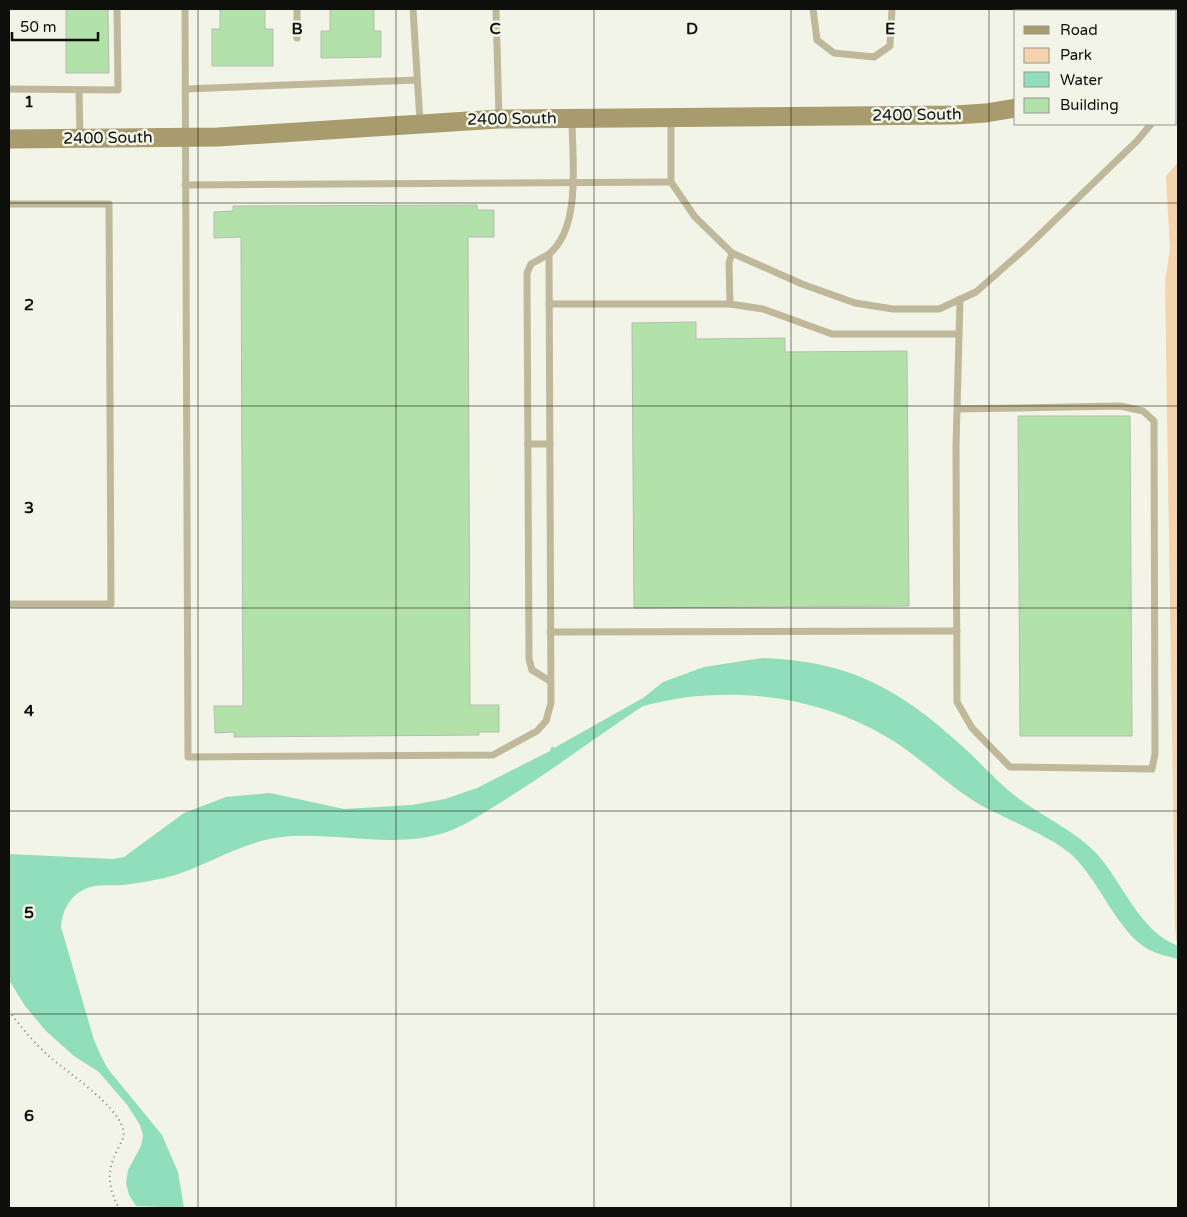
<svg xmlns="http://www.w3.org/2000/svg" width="1187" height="1217" font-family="'Varela Round',sans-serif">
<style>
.green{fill:#f5d3ad}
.water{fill:#90deba}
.building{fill:#b2e2a9;stroke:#b4bdb3}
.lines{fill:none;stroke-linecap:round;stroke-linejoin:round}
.path{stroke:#7e8078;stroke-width:2;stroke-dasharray:1 4;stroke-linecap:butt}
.lane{stroke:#c0b89a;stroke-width:7}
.secondary{stroke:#a89b6e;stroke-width:19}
.grid{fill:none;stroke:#0e0f0b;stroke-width:1;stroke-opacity:0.55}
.labels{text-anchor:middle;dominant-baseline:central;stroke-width:5;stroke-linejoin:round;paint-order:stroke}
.street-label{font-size:16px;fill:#0e0f0b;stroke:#f1f4e7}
.grid-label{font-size:16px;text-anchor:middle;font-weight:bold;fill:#0e0f0b;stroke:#f1f4e7;stroke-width:5;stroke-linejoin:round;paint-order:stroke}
</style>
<rect width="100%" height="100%" fill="#f1f4e7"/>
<polygon class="green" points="1178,162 1178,953 1175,929 1165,282 1170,249 1166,176"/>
<path class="water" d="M762 658C849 661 898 688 961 745 979 761 995 780 1014 795 1040 816 1073 829 1097 854 1123 883 1139 931 1178 946V959C1167 956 1156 954 1146 948 1117 930 1099 881 1073 856 1052 836 1005 819 977 803 948 785 924 761 895 742 822 695 726 683 643 706 597 736 553 770 506 799 487 811 468 824 447 832 393 850 336 831 281 837 239 842 205 868 164 878 151 881 137 883 123 885 110 886 95 883 83 890 68 898 62 912 61 927L94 1040 101 1056 108 1069 162 1135 178 1172 184 1208 136 1206 129 1195 126 1183 128 1170 141 1146 143 1136 140 1125 128 1106 99 1072 74 1056 46 1031 25 1006 9 980V854L113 859 124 857 184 813 226 797 270 793 344 809 412 805 445 799 477 788 550 751 552 746 554 748 643 698 663 682 704 667Z"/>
<g class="building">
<polygon points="66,9 108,9 109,73 66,73"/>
<polygon points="220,9 265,9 265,29 273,29 273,66 212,66 212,29 220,29"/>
<polygon points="330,9 374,9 374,31 381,31 381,57 321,58 321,31 330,31"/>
<polygon points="477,205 477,210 494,210 494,237 468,237 470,705 499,705 499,732 479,732 479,735 234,737 234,732 215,733 214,706 243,706 241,237 214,238 214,212 233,211 233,206"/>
<polygon points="696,322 696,339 785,338 785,352 907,351 909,606 634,608 632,323"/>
<polygon points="1018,416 1130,416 1132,736 1020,736"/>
</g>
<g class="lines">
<path class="path" d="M9 1011C21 1027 34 1043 50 1057 68 1073 117 1105 123 1129 126 1138 119 1145 116 1153 106 1172 109 1190 119 1208"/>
<g class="lane">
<path d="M185 9 188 757 493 755 537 731 546 721 551 703 549 254C582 227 572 158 572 118"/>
<polyline points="413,9 420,122"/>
<polyline points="496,9 499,118"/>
<polyline points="813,9 817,40 834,53 874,57 890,46 892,9"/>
<polyline points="297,38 297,9"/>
<polyline points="9,89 118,90 117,9"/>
<polyline points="186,89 417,80"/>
<polyline points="79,90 80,138"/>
<polyline points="671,120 671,182 695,217 732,253 802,284 855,303 893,309 939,309 976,292 1027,247 1137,141 1151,124"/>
<polyline points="185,185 671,182"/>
<polyline points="9,204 109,204 111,604 9,604"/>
<polyline points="549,254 531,264 527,273 529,659 532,670 550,681"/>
<polyline points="549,304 730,304 729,263 732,253"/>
<polyline points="730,304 763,309 832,334 959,334"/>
<polyline points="957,409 1120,406 1143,411 1154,421 1155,754 1152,769 1010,767 972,728 957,702 956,446 960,299"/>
<polyline points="528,444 550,444"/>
<polyline points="550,632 957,631"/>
</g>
<g class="secondary">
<polyline points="1149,11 1150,9"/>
<polyline points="9,139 218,137 499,119 955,115 986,113 1016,108"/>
</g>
</g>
<path class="grid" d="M198 9V1208M396 9V1208M594 9V1208M791 9V1208M989 9V1208M9 203H1178M9 406H1178M9 608H1178M9 811H1178M9 1014H1178"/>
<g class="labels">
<g class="street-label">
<text transform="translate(917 115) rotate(-1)">2400 South</text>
<text transform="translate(512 119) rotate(-1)">2400 South</text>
<text transform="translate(108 138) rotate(-1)">2400 South</text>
</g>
</g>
<g class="grid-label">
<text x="297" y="34">B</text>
<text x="495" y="34">C</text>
<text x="692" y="34">D</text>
<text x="890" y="34">E</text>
<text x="29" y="107">1</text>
<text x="29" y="310">2</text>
<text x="29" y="513">3</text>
<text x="29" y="716">4</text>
<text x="29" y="918">5</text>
<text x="29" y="1121">6</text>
</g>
<rect width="1187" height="1217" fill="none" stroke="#0e0f0b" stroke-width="20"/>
<rect x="1014" y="10" width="162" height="115" fill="#f1f4e7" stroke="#96988f"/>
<rect x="1024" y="26" width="25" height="8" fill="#a89b6e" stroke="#96988f"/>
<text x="1060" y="35" font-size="15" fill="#0e0f0b">Road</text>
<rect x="1024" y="48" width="25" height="15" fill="#f5d3ad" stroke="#96988f"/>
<text x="1060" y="60" font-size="15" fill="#0e0f0b">Park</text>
<rect x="1024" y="72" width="25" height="15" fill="#90deba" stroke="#96988f"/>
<text x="1060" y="85" font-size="15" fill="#0e0f0b">Water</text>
<rect x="1024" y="98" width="25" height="15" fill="#b2e2a9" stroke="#96988f"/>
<text x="1060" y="110" font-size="15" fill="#0e0f0b">Building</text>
<path d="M12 32v8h86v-8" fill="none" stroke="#0e0f0b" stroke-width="2.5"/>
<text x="20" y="32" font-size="15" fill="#0e0f0b" stroke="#f1f4e7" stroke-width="4" paint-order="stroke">50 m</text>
</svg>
